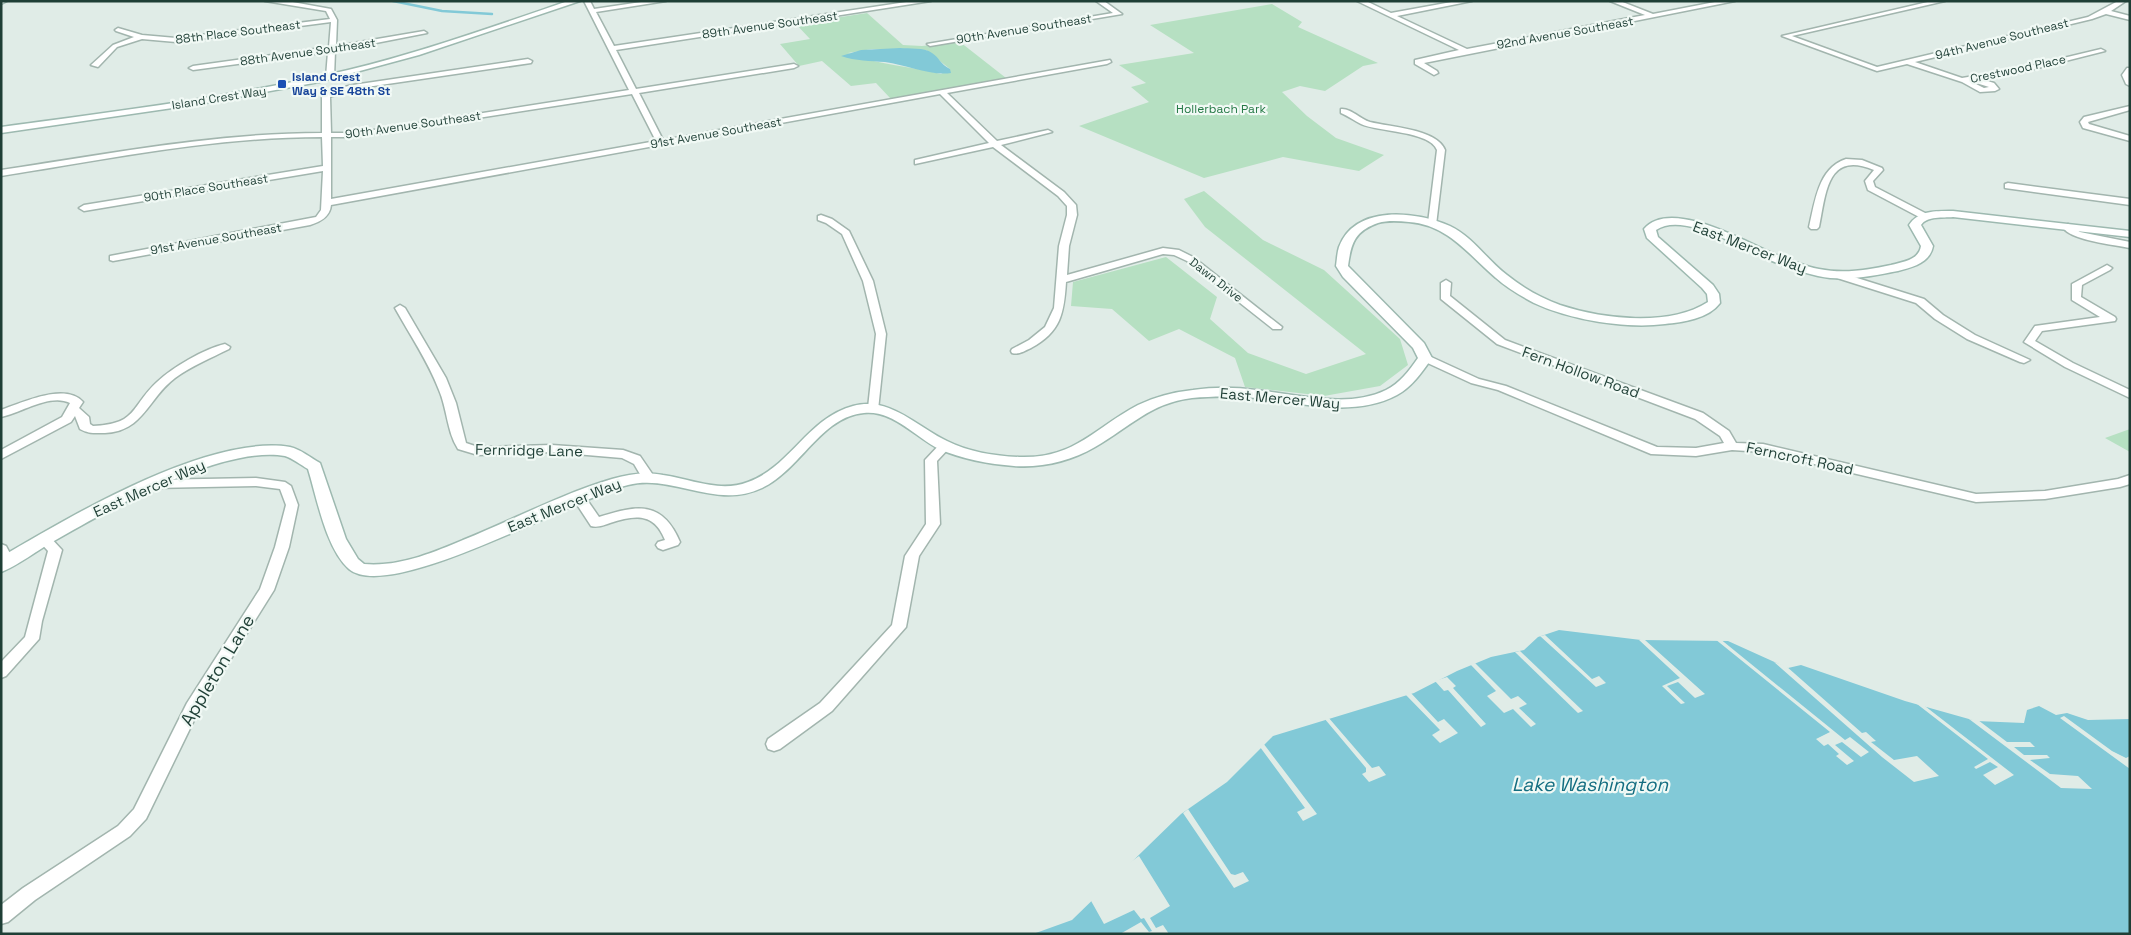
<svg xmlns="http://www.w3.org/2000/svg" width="2131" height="935" font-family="'Space Grotesk',sans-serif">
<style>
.green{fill:#b6e0c2;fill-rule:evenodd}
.water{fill:#82c9d7}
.pier{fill:#e0ece7}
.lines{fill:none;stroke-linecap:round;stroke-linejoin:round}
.stream{stroke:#82c9d7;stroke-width:2.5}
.street-casing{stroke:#a2b5ae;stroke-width:3}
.secondary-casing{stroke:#9db9b0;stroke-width:3}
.street{fill:#fff;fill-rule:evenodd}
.secondary{fill:#fff;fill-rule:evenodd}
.transit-dot{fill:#1a4fb4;stroke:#f1f9f5;stroke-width:2}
.labels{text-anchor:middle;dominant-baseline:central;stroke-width:4.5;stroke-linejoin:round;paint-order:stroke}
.far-street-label{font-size:12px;fill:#1f3f36;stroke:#f1f9f5}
.far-transit-label{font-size:12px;font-weight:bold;fill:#164399;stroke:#f1f9f5;text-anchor:start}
.far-park-label{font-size:12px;fill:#257946;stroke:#f1f9f5}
.street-label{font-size:15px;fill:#1f3f36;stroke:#f1f9f5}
.near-street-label{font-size:18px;fill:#1f3f36;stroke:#f1f9f5}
.near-water-label{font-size:19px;font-style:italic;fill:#136d80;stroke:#f1f9f5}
</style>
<rect width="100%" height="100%" fill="#e0ece7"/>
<g class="green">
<polygon points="1272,4 1302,22 1298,27 1378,63 1363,66 1325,91 1300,86 1282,92 1307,116 1336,138 1384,155 1359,171 1283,157 1204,178 1079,126 1149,102 1131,87 1146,83 1119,65 1194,53 1150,25"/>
<path d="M867 13 903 45 922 46 960 42 1006 78 891 99 876 83 851 86 822 61 799 66 780 44 810 39 796 24ZM872 49 926 50 950 69 941 74C910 66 877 65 848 53Z"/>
<polygon points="1204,191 1263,240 1324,270 1400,339 1408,365 1380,386 1324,396 1245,387 1235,358 1179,329 1149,341 1112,309 1071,306 1073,282 1166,257 1217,297 1210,319 1248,353 1306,374 1366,354 1205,227 1184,199"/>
<polygon points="2130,429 2130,452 2105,438"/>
</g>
<g class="water">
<path d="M900 48C909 49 924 47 932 53 939 57 940 64 950 69L951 73C930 76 907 65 885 62 870 61 856 61 841 56L861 50Z"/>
<polygon points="1559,630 1641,640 1728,641 1788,668 1801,665 1905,701 1976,721 2024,723 2027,710 2039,706 2056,715 2067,713 2088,720 2130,719 2130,934 1033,934 1072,920 1181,814 1227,782 1273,736 1414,693 1457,671 1491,657 1524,650 1538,637"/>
</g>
<g class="pier">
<polygon points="1545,635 1592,679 1599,676 1606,683 1596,687 1540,636"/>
<polygon points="1719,638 1845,740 1850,737 1869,752 1861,757 1842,742 1835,745 1854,761 1847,765 1836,756 1839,754 1828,744 1824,746 1816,739 1830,732 1715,639"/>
<polygon points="1639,640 1645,640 1705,694 1695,698 1678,682 1667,686 1685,703 1681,704 1662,686 1680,678"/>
<polygon points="1520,651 1583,711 1578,713 1515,652"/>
<polygon points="1774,662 1786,666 1862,733 1866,732 1876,741 1871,742 1894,760 1917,756 1939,776 1914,782 1882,757"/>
<polygon points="1475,663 1511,699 1518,696 1527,704 1519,708 1536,724 1531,727 1513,709 1504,713 1487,696 1496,691 1470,664"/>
<polygon points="1447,677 1456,686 1453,688 1486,724 1481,727 1448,690 1444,691 1435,681"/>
<polygon points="1410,692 1438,722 1444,719 1458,733 1440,743 1432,735 1440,730 1405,694"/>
<polygon points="1921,703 2014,775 1995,785 1983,775 1998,767 1990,762 1976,769 1974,767 1988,759 1917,704"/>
<polygon points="2064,716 2112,751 2126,758 2130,756 2130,769 2060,718"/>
<polygon points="1328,717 1372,768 1379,766 1386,775 1369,782 1362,774 1366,772 1366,768 1324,718"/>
<polygon points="1969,719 1978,720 2007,742 2030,742 2035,747 2014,747 2024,755 2047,755 2050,758 2030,760 2050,774 2078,776 2092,789 2061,788"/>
<polygon points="1263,743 1317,814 1303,821 1297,812 1305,808 1260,747"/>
<polygon points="1188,809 1231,874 1235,875 1243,872 1249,881 1234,888 1183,813"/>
<polygon points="1139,856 1170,906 1150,918 1156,928 1163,925 1169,934 1120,934 1141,922 1149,932 1152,931 1144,918 1141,919 1134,910 1104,924 1090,899 1122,868"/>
</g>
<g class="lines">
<polyline class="stream" points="393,1 442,11 492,14"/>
<defs>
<g id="street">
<polygon points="265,1 287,1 331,9 337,20 336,46 424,31 427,33 335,51 334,77 330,79 326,77 328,52 193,70 189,68 193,66 329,47 331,22 176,42 142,39 117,47 98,67 91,65 113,45 134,37 116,31 115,30 118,28 142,35 176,38 330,19 326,11"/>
<path d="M584 1H590L594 9 648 1H666L596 12 614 46 913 1H931L616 50 636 89 794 64 798 66 794 68 639 93 663 140 1110 60 1111 62 1107 64 947 93 997 141 1048 130 1052 132 1001 145 1064 192 1076 205 1077 215 1069 246 1067 275 1163 248 1179 250 1193 257 1282 327 1281 329H1273L1187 261 1174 255 1163 254 1066 282C1064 313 1061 332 1031 348 1024 351 1019 355 1012 353L1011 351 1012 349 1029 340 1045 327 1054 308 1059 246 1067 215V206L1058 196 993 147 915 164V160L989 143 940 94 331 205C330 217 320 222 310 225L113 261 110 260V256L316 217 321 210 323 171 84 211 79 208 84 205 323 166 322 137C214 137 108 159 1 176V170C108 154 214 133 322 133V96L327 91 353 85 528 59 532 61 531 63 353 89 330 97 331 133H351L381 129 629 90ZM632 94 656 141 331 199V137H351L381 133Z"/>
<polygon points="1096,1 1104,1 1122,14 930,46 927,44 1113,13"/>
<polygon points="1357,1 1366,1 1391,13 1457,1 1472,1 1397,16 1467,49 1645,15 1610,1 1620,1 1653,14 1720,1 1735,1 1424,63 1437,71 1438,73 1434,75 1415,64 1415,60 1459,50"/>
<path d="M1932 1H1945L1792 36 1877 67 2088 17 2118 1H2126L2111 11 2130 16V20L2106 14 2092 19 1915 62 1962 78 2022 68 2101 49 2105 51 2022 72 1981 79 1994 83 1999 89 1995 91 1980 92 1962 82 1907 64 1877 71 1782 36ZM1973 80V82L1989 87 1984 88 1970 81Z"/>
<polygon points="2127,68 2130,68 2130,86 2126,84 2122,75"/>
<polygon points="2130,106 2130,110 2088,122 2089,124 2130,136 2130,141 2083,128 2080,122 2084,117"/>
<path d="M1341 109C1351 108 1360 119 1370 122 1390 127 1437 129 1445 150L1436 225H1430L1428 223 1437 150C1430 131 1378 132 1361 124 1355 121 1348 116 1341 113Z"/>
<path d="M1846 159 1862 160 1882 168 1883 170 1873 181 1875 187 1927 214V218H1921L1868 190 1865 181 1874 170C1827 150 1826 193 1819 227L1817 229H1811L1809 227C1815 202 1818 168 1846 159Z"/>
<polygon points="2008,183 2130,199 2130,205 2005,188 2005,184"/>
<polygon points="821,215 832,219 849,231 873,281 886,334 878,410 870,410 868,408 876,334 863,281 842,234 826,223 818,220 818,216"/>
<path d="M2068 224 2080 232 2130 242V248C2116 245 2068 240 2063 227Z"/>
<polygon points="2107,265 2112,268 2110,270 2082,285 2081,297 2115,317 2116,319 2115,321 2042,331 2035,341 2073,363 2130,390 2130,398 2065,367 2024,342 2035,326 2100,317 2072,300 2072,284"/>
<polygon points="1838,272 1924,299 1943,315 1975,335 2030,360 2024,363 2020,362 1967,339 1935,319 1916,303 1834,277 1834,273"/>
<polygon points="1446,280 1451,283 1450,296 1505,340 1703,413 1729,431 1736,443 1763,444 1976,494 2045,491 2118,479 2130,475 2130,484 2120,487 2045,499 1976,502 1763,452 1732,450 1696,456 1651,454 1498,390 1471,383 1421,360 1419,358 1421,356 1429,356 1479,379 1506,386 1657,447 1696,448 1724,443 1720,436 1695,419 1497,344 1441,299 1441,283"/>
<path d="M400 305 405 308 446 378 456 403 466 443 478 447 552 445 623 450 640 456 653 475 654 478 652 481H644L634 464 622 458 552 452 478 455 458 449C447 432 447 408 439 390 428 361 410 335 395 308Z"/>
<path d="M225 344 230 347 229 349C211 358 191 366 175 378 148 398 144 431 105 433 95 433 89 434 80 429L75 416 71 422 1 459V450L62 417 70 403C50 393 21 413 1 417V410C22 403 65 382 83 402L79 408 89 417 90 424 93 426C138 424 130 407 157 382 173 367 204 349 225 344Z"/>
<polygon points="945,442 951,446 937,461 940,524 919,556 906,627 832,711 780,749 774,751 768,749 766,744 768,739 820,703 892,625 905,556 926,524 925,460 941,443"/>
<polygon points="256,478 285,482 291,486 298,505 289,547 274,590 199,710 146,819 130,836 35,900 8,922 1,924 1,905 23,888 118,826 134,809 187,703 260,589 275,547 286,505 280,489 256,486 152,488 146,484 152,480"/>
<path d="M578 493 583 494 599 517C637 505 662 500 680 542L678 545 663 550 658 548 656 545 658 542 665 540C654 512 635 515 610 523 604 525 598 528 591 526L572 497Z"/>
<polygon points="44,534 49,536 62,550 42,621 39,639 6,676 1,678 1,662 25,637 48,551 37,539 39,536"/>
<polygon points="1,544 6,546 14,561 12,564 7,566 1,563"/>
</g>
<g id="secondary">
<polygon points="1,1 7,1 1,4"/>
<path d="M568 1H580L419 55 319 82 200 104 1 133V127C117 111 234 97 348 70 422 52 495 26 568 1Z"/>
<path d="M1953 211 2130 231V237L1953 217C1943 218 1927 216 1921 225L1933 246C1930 263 1913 267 1898 271 1871 276 1846 282 1818 276 1801 272 1784 266 1767 259 1741 248 1683 211 1656 230L1658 237 1713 285 1719 294 1720 303C1708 319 1683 322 1665 324 1626 329 1570 320 1534 303 1521 296 1507 288 1496 278 1468 254 1448 225 1409 222 1399 221 1388 220 1378 223 1355 231 1351 243 1348 266L1424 343 1432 358C1422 372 1412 387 1397 395 1354 418 1302 403 1256 398 1235 396 1213 396 1192 398 1150 403 1130 427 1095 447 1071 461 1042 468 1014 466 989 464 962 459 939 449 915 437 893 410 864 413 822 416 799 471 762 488 715 510 674 474 628 485 576 497 390 604 349 569 326 549 317 498 308 469 301 465 292 458 285 456 222 445 108 510 54 541 41 548 14 568 1 572V557C71 516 208 434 290 447 300 449 311 458 320 463L346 539 358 559 364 564C399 567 432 553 463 540 513 520 561 494 612 479 629 474 645 472 663 475 691 479 720 493 748 482 790 467 808 418 853 406 890 396 917 427 947 441 969 452 995 456 1019 457 1075 459 1094 428 1138 405 1155 397 1174 392 1193 390 1214 387 1235 387 1256 390 1297 394 1347 409 1386 390 1400 383 1409 371 1418 358L1413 348 1343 277 1336 266C1337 260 1337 253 1339 247 1355 204 1417 211 1450 226 1473 237 1487 260 1507 275 1523 288 1541 298 1560 305 1602 319 1670 327 1708 302L1707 294 1702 288 1647 238 1644 229C1670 198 1744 241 1772 253 1787 259 1803 266 1819 269 1844 274 1867 270 1891 265 1903 262 1919 260 1921 246L1909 225C1919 210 1936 211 1953 211Z"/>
</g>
</defs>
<use href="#street" class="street-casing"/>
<use href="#secondary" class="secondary-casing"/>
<use href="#street" class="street"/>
<use href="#secondary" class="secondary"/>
</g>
<rect class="transit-dot" x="277" y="79" width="10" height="10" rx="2.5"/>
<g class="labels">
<g class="far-street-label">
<text transform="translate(770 25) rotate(-8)">89th Avenue Southeast</text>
<text transform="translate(1024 29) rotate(-9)">90th Avenue Southeast</text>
<text transform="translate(238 32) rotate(-7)">88th Place Southeast</text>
<text transform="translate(1565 33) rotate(-10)">92nd Avenue Southeast</text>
<text transform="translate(2002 39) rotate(-14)">94th Avenue Southeast</text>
<text transform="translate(308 52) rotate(-8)">88th Avenue Southeast</text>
<text transform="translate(2018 69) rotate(-12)">Crestwood Place</text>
<text transform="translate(219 98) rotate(-9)">Island Crest Way</text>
<text transform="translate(413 125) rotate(-8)">90th Avenue Southeast</text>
<text transform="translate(716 133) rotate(-10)">91st Avenue Southeast</text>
<text transform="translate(206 188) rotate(-9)">90th Place Southeast</text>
<text transform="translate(216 239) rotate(-10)">91st Avenue Southeast</text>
<text transform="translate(1216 280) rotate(38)">Dawn Drive</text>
</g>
<g class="far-transit-label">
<text x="292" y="77">Island Crest<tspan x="292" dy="14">Way &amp; SE 48th St</tspan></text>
</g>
<g class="far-park-label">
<text x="1221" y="109">Hollerbach Park</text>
</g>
<g class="street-label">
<text transform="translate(1750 247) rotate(21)">East Mercer Way</text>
<text transform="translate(1581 372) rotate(20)">Fern Hollow Road</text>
<text transform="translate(1280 398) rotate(5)">East Mercer Way</text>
<text transform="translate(529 450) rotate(1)">Fernridge Lane</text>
<text transform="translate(1800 458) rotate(12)">Ferncroft Road</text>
<text transform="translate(149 488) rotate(-24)">East Mercer Way</text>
<text transform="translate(564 505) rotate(-22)">East Mercer Way</text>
</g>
<g class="near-street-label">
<text transform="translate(217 670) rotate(-59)">Appleton Lane</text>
</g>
<g class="near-water-label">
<text x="1590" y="784">Lake Washington</text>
</g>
</g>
<rect width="2131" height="935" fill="none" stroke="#1f3f36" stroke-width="5"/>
</svg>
